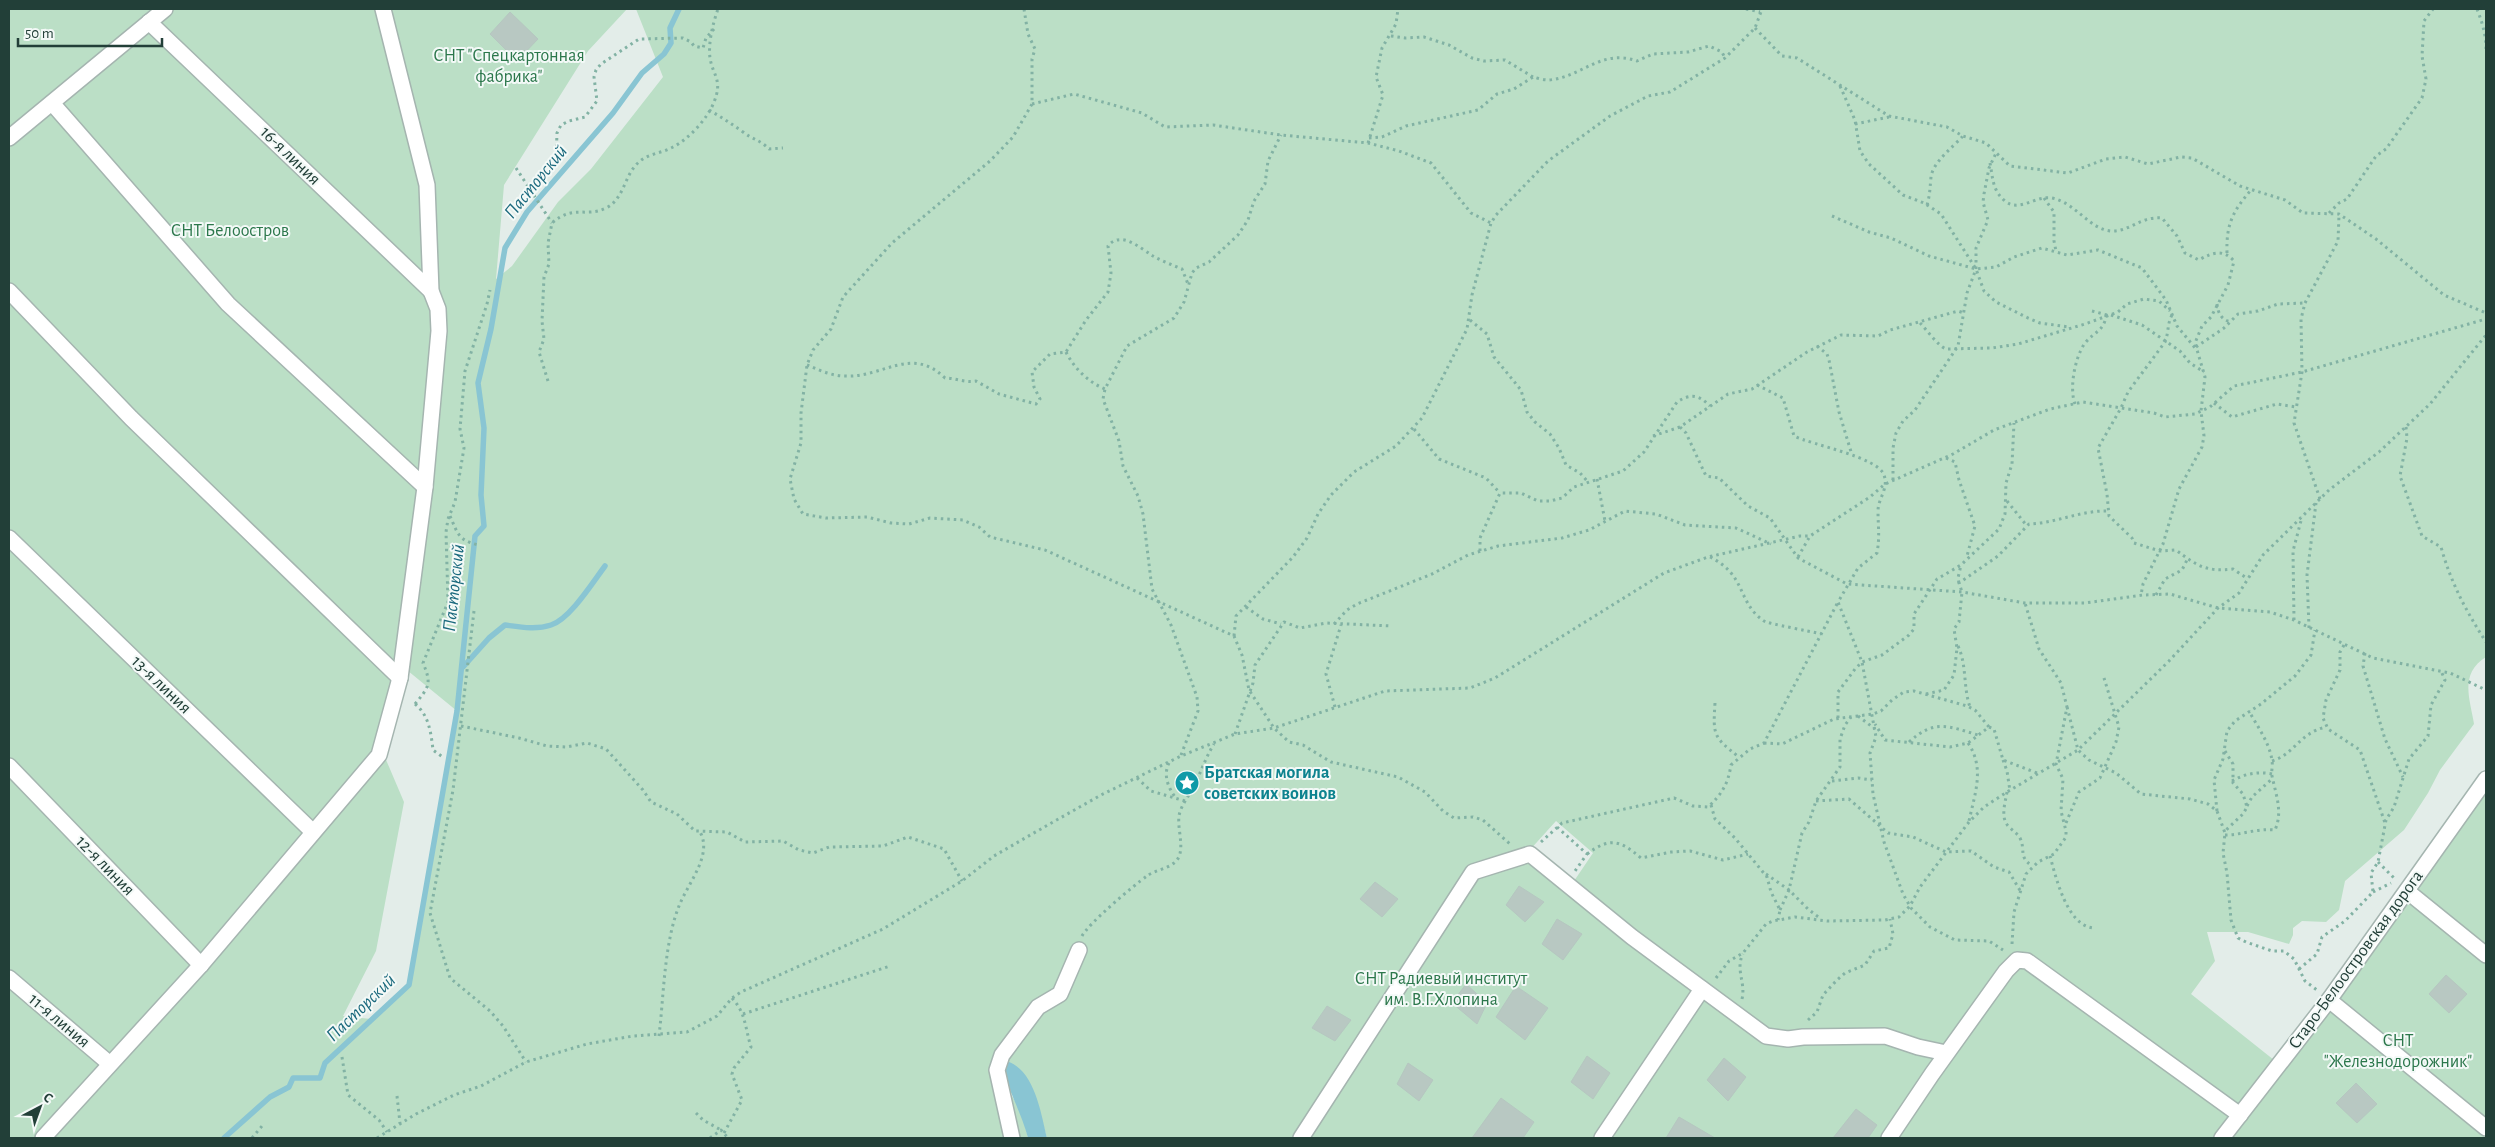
<svg xmlns="http://www.w3.org/2000/svg" width="2495" height="1147" font-family="'Alegreya Sans',sans-serif">
<style>
.green{fill:#bbdfc6;fill-rule:evenodd}
.water{fill:#89c5d3}
.lines{fill:none;stroke-linecap:round;stroke-linejoin:round}
.stream{stroke:#89c5d3;stroke-width:5.5}
.building{fill:#b8c8c2;stroke:#b5c7c0}
.minor-casing{stroke:#a5b5b0;stroke-width:18}
.path{stroke:#82b2a4;stroke-width:3;stroke-dasharray:2.5 4;stroke-linecap:butt}
.minor{stroke:#fff;stroke-width:15}
.labels{text-anchor:middle;dominant-baseline:central;stroke-width:4;stroke-linejoin:round;paint-order:stroke}
.park-label{font-size:18px;fill:#2b774b;stroke:#f3f9f7}
.street-label{font-size:18px;fill:#223f38;stroke:#f3f9f7}
.culture-label{font-size:18px;font-weight:bold;fill:#0d838f;stroke:#f3f9f7;text-anchor:start}
.water-label{font-size:19px;font-style:italic;fill:#1a697d;stroke:#f3f9f7}
</style>
<rect width="100%" height="100%" fill="#e3ede9"/>
<path class="green" d="M9 9H627L588 51 504 185 496 279 512 266 558 202 591 169 663 77 636 9H2486V657C2459 674 2470 699 2474 724L2440 770 2428 793 2404 830 2345 881 2339 910 2326 922 2302 921 2293 928V935L2289 944 2248 932H2207L2215 961 2191 994 2279 1064 2486 790V1138H1047L1043 1124 1009 1091 1022 1113 1028 1138H9ZM402 666 457 711 409 985 371 1019 343 1016 376 951 404 802 381 748ZM1556 821 1593 853 1572 884 1528 852Z"/>
<path class="water" d="M1009 1062C1035 1072 1041 1114 1047 1138H1028C1022 1114 1009 1093 1004 1069Z"/>
<g class="lines">
<g class="stream">
<path d="M463 667 489 638 505 625C520 627 536 630 551 625 570 619 593 582 605 566"/>
<polyline points="224,1138 270,1097 289,1087 293,1078 320,1078 325,1063 409,985 457,711 475,536 484,526 481,495 484,428 478,383 491,329 505,248 527,212 613,113 642,73 664,54 671,43 670,28 679,9"/>
</g>
</g>
<g class="building">
<polygon points="510,12 538,39 517,61 490,34"/>
<polygon points="1375,882 1398,899 1382,917 1360,899"/>
<polygon points="1519,886 1544,902 1525,922 1506,905"/>
<polygon points="1557,919 1582,934 1563,960 1542,944"/>
<polygon points="2446,975 2467,994 2449,1013 2429,994"/>
<polygon points="1466,984 1487,1003 1477,1024 1452,1003"/>
<polygon points="1516,986 1548,1008 1525,1040 1496,1017"/>
<polygon points="1327,1006 1351,1020 1335,1041 1312,1028"/>
<polygon points="1587,1056 1610,1073 1593,1099 1571,1082"/>
<polygon points="1724,1058 1746,1077 1728,1101 1707,1080"/>
<polygon points="1408,1063 1433,1080 1419,1101 1397,1084"/>
<polygon points="2356,1083 2377,1104 2357,1123 2336,1103"/>
<polygon points="1501,1098 1534,1122 1523,1138 1472,1138"/>
<polygon points="1856,1109 1877,1125 1868,1138 1833,1138"/>
<polygon points="1679,1117 1715,1138 1666,1138"/>
</g>
<g class="lines">
<defs>
<g id="minor">
<polyline points="149,22 431,291"/>
<polyline points="52,103 228,304 425,487"/>
<polyline points="9,138 165,9"/>
<polyline points="9,291 131,418 400,678"/>
<polyline points="9,538 313,832"/>
<polyline points="9,766 201,965"/>
<polyline points="2407,891 2486,955"/>
<polyline points="9,978 110,1064"/>
<polyline points="2329,1000 2486,1128"/>
<polyline points="43,1138 201,965 379,755 400,678 425,487 439,331 438,309 431,291 427,185 383,9"/>
<polyline points="1012,1138 997,1070 1002,1055 1038,1007 1060,994 1079,950"/>
<polyline points="1301,1138 1473,872 1530,854 1632,937 1766,1036 1788,1039 1803,1037 1885,1036 1918,1047 1946,1053"/>
<polyline points="1602,1138 1702,989"/>
<polyline points="1889,1138 1932,1074 2006,971 2017,960 2027,961 2240,1115"/>
<polyline points="2222,1138 2329,1000 2486,779"/>
</g>
</defs>
<use href="#minor" class="minor-casing"/>
<g class="path">
<polyline points="1024,9 1028,34 1035,49 1032,59 1032,104 1013,137 990,161 892,243 843,297 831,329 813,350 807,365 801,413 801,443 790,479 794,499 803,514 826,518 867,517 891,523 909,524 930,518 963,520 979,527 990,537 1045,550 1234,636 1242,655 1249,690 1274,728 1289,742 1303,745 1331,762 1398,777 1425,792 1443,811 1454,818 1473,817 1483,820 1510,844"/>
<polyline points="1746,9 1760,12"/>
<path d="M2477 9C2482 22 2486 34 2486 49"/>
<polyline points="1755,28 1782,56 1797,58 1889,116 1947,127 1963,136 1986,143 2010,166 2068,173 2106,159 2125,157 2148,164 2181,157 2192,158 2240,186 2285,200 2303,213 2339,214 2376,239 2444,295 2486,313"/>
<polyline points="1391,36 1405,38 1424,37 1449,45 1472,58 1484,61 1505,60 1533,77"/>
<polyline points="1840,86 1855,120 1860,151 1869,164 1903,195 1924,203 1941,214 1976,269 1984,291 1996,302 2028,318 2040,323 2069,327"/>
<polyline points="1032,104 1074,94 1142,113 1165,127 1213,125 1281,135 1368,143 1399,151 1431,163 1471,213 1491,223"/>
<path d="M709 110C721 117 732 124 743 132 753 140 759 139 769 149L783 148"/>
<polyline points="1855,124 1889,117"/>
<path d="M1369 138 1382 137 1406 126 1478 110 1497 94 1514 89 1533 77C1537 78 1543 80 1548 80 1581 78 1601 48 1637 61L1653 54 1688 52 1709 46 1722 52 1725 58"/>
<polyline points="1368,143 1383,95 1376,77 1382,48 1396,24 1398,9"/>
<polyline points="556,160 557,133 561,125 569,121 585,117 597,101 594,77 596,70 601,64 639,39 683,38 691,42 694,46 703,48 706,38 714,29"/>
<path d="M1990 163C1993 178 1992 190 2005 201 2019 213 2036 195 2052 198 2076 203 2089 229 2111 231 2129 232 2141 216 2162 218L2177 236 2185 253 2199 260C2213 252 2223 249 2234 261L2228 285 2211 317 2202 326 2195 343 2205 377 2201 411 2204 436 2202 447 2179 489 2163 544 2143 584 2141 595"/>
<polyline points="516,168 552,223"/>
<polyline points="2044,198 2054,212 2054,241 2056,251"/>
<path d="M1927 205C1930 195 1930 187 1931 177 1933 162 1953 147 1963 136"/>
<polyline points="2329,213 2339,203 2347,199 2376,156 2386,149 2422,98 2426,79 2422,56 2424,21 2433,9"/>
<polyline points="1832,216 1869,232 1891,238 1929,256 1976,269 1996,267 2014,257 2042,248 2067,255 2098,250 2142,268 2166,300 2177,326 2196,349"/>
<path d="M2227 253C2226 224 2233 211 2251 190"/>
<path d="M2217 304C2218 314 2222 320 2231 322"/>
<polyline points="2092,311 2107,315"/>
<polyline points="2111,315 2142,325 2180,351 2190,363 2204,372"/>
<path d="M2172 315C2167 324 2169 332 2165 342L2128 392 2121 408 2098 448 2107 494 2109 516 2132 538 2134 543 2160 551 2176 550C2197 566 2206 572 2233 569L2248 579"/>
<polyline points="1470,320 1487,334 1494,357 1521,390 1527,412 1535,422 1550,434 1559,448 1566,465 1580,473 1588,482"/>
<path d="M1920 323C1928 331 1937 345 1946 349L1992 348 2018 344 2085 324 2118 312 2127 304 2144 299 2159 301 2170 311"/>
<polyline points="1817,346 1827,354 1829,360 1839,412 1852,455"/>
<polyline points="2196,347 2224,328 2238,314 2258,311 2278,304 2305,303"/>
<path d="M1066 352C1074 368 1088 382 1105 389"/>
<path d="M807 365C819 370 832 376 845 376 883 378 911 345 945 378 956 378 965 383 976 381L999 394 1036 404 1040 399 1034 387 1032 372 1050 354 1066 352 1086 320 1108 292 1111 273 1108 246C1121 230 1140 248 1153 256 1162 261 1172 265 1182 269L1188 284"/>
<path d="M548 381 539 352 544 339 542 321 544 277 549 264 548 243 552 223C574 204 586 218 606 208 623 200 624 178 636 165 646 153 661 154 673 147 689 139 708 118 714 102 723 80 713 76 710 58 708 43 713 23 718 9"/>
<path d="M1757 385 1783 398 1794 436C1812 445 1878 457 1884 475 1889 489 1878 498 1878 511 1878 527 1880 536 1877 553L1858 568 1838 602 1862 662 1876 737 1870 753 1873 794 1884 842 1903 894 1911 908 1930 927 1955 940 1989 941 2003 950"/>
<polyline points="2214,403 2232,417 2277,404 2296,407"/>
<path d="M2075 404C2069 388 2075 357 2085 343 2094 332 2104 331 2106 316"/>
<polyline points="1680,427 1686,433 1706,476 1719,478 1748,506 1770,518 1798,558 1847,584 1962,592 2025,603 2085,603 2143,595 2170,594 2218,608 2270,612 2294,620 2373,658 2450,673 2486,690"/>
<path d="M2406 427 2407 438 2400 476 2422 536 2441 547C2451 583 2466 611 2486 642"/>
<polyline points="1414,429 1439,459 1486,478 1500,493"/>
<polyline points="1653,436 1680,427 1728,394 1752,389 1807,352 1841,335 1878,336 1890,330 1958,311 1964,313"/>
<polyline points="1946,458 1955,462 1959,480 1975,526 1967,556"/>
<polyline points="1597,479 1605,521"/>
<polyline points="1893,480 1893,448 1896,433 1903,421 1915,410 1958,346 1967,293 1976,269 1976,248 1988,220 1983,202 1984,194 1989,168 1997,151"/>
<polyline points="2320,499 2294,423 2302,372 2301,319 2305,303 2338,241 2339,215"/>
<polyline points="2007,501 2027,526"/>
<path d="M450 516C458 534 458 540 478 545"/>
<path d="M1480 551V538L1500 493H1521L1538 501H1550L1562 498 1574 487 1623 471 1644 452 1677 402C1691 393 1699 395 1710 406"/>
<path d="M1710 557C1747 575 1737 603 1764 621 1769 624 1810 631 1821 634"/>
<polyline points="1798,557 1810,536"/>
<polyline points="1959,583 1958,578 1961,565"/>
<polyline points="2156,595 2165,579 2182,570 2187,560"/>
<polyline points="1246,607 1263,619 1281,624"/>
<polyline points="474,611 453,790 430,913 450,978 490,1011 503,1026 526,1062"/>
<polyline points="2294,620 2293,551 2302,517"/>
<polyline points="1334,624 1347,610 1357,604 1432,574 1468,555 1498,546 1562,538 1589,530 1625,511 1656,514 1685,525 1736,528 1771,544"/>
<polyline points="2309,628 2307,575 2316,503"/>
<polyline points="1234,636 1236,616 1293,557 1307,538 1318,514 1331,495 1354,472 1396,446 1422,418 1467,329 1472,295 1491,223 1496,215 1548,161 1610,116 1648,96 1670,92 1725,58 1755,28 1762,9"/>
<polyline points="2344,645 2340,652 2340,670 2326,700 2323,718 2328,729 2360,750 2385,823"/>
<path d="M1958 646C1967 665 1963 687 1970 707"/>
<polyline points="2365,653 2363,666 2385,739 2403,777"/>
<path d="M1926 694 1944 690 1954 675 1957 648 1954 629 1959 622 1962 592 1959 583 1998 556 2029 524C2057 523 2081 510 2109 511"/>
<path d="M1715 703C1713 735 1713 737 1739 757"/>
<path d="M415 704C429 687 432 684 423 663L448 602 446 532 448 519 455 502 464 448 460 429 465 371 487 304 490 290"/>
<path d="M415 704C429 715 431 733 433 750L444 758"/>
<polyline points="1335,707 1326,674 1341,625"/>
<polyline points="2067,707 2078,750 2089,760 2116,773 2141,794 2190,799 2208,804 2217,811 2225,833 2223,853 2227,873 2231,920 2238,938 2246,942 2272,951 2284,951 2294,959 2305,981 2317,990"/>
<polyline points="1858,716 1875,729"/>
<polyline points="1838,718 1838,692 1855,669 1862,662 1882,655 1909,635 1914,629 1914,614 1937,579 1961,565 1999,529 2005,514 2006,483 2012,464 2014,423"/>
<polyline points="461,726 519,738 547,746 566,747 587,743 606,749 643,790 651,802 677,814 695,831 727,832 745,842 783,841 799,850 813,853 829,847 883,846 908,837 944,849 962,881"/>
<polyline points="1989,727 1994,729 2003,760 2037,773"/>
<polyline points="1235,734 1253,683 1255,665 1284,622 1300,628 1326,623 1392,626"/>
<path d="M1909 742C1934 719 1948 726 1978 735"/>
<polyline points="1764,743 1782,744 1834,719 1873,714 1881,711 1892,700 1904,692 1914,691 1967,706 1975,710 1989,727 1968,743 1950,747 1885,740 1875,724"/>
<path d="M1968 743C1985 768 1975 793 1969 821"/>
<polyline points="2225,751 2233,764 2233,783 2243,794 2247,807 2243,814 2225,831"/>
<polyline points="1181,755 1198,711 1197,697 1171,625 1152,589 1143,514 1138,496 1123,466 1119,441 1103,399 1105,389 1127,346 1174,318 1184,302 1192,273 1196,268 1209,262 1238,235 1248,220 1254,201 1265,184 1268,161 1281,135"/>
<polyline points="2003,760 2007,771 2010,791"/>
<path d="M2272 761C2295 754 2299 733 2326 727"/>
<path d="M1169 763C1163 775 1168 787 1175 797"/>
<polyline points="1137,778 1151,791 1185,801"/>
<polyline points="1832,781 1858,778 1872,780"/>
<path d="M2232 781C2244 774 2258 771 2272 774"/>
<path d="M2007 792C2005 804 2000 818 2009 827 2013 831 2017 833 2020 838 2026 851 2018 856 2032 866"/>
<polyline points="1816,801 1849,799 1888,833 1913,837 1946,852 1971,851 1994,867 2009,872 2021,892"/>
<polyline points="1711,805 1715,819 1735,838 1767,877 1771,892 1780,910 1778,920"/>
<polyline points="2247,806 2252,797 2273,778"/>
<polyline points="2217,811 2214,780 2223,759 2227,731 2235,721 2261,704 2295,676 2311,655 2315,630"/>
<polyline points="2066,823 2079,792 2100,778 2116,742 2119,727 2104,678"/>
<polyline points="1557,827 1587,854 1575,871"/>
<path d="M2225 835C2242 835 2257 828 2275 830 2283 812 2276 795 2272 776 2271 771 2273 766 2272 761 2270 743 2257 726 2249 711"/>
<path d="M1541 842 1562 823 1674 798 1693 806 1708 807C1722 794 1728 784 1731 765L1750 749 1764 743 1838 602"/>
<path d="M1587 854C1610 837 1620 840 1641 858L1671 852 1690 851 1723 860 1748 854"/>
<path d="M2050 856C2056 878 2067 925 2093 928"/>
<polyline points="2378,862 2396,880"/>
<polyline points="1766,874 1789,890 1808,909 1821,919"/>
<polyline points="2373,892 2391,883"/>
<polyline points="1780,910 1789,890 1802,833 1809,822 1816,801 1840,767 1840,739 1845,725 1851,717"/>
<path d="M1082 936C1088 924 1134 885 1147 876 1155 870 1167 869 1174 863 1187 853 1177 831 1179 816 1181 804 1191 794 1196 782 1202 769 1206 757 1214 744"/>
<polyline points="2012,944 2014,912 2026,874 2038,862 2054,854 2066,837 2066,831 2061,811 2063,779 2056,764 2067,707 2061,683 2039,649 2025,603"/>
<polyline points="2299,969 2317,954 2322,937 2345,921 2373,892 2371,873 2378,862 2386,820 2394,807 2409,759 2428,736 2431,705 2445,680 2441,671"/>
<polyline points="1716,978 1729,961 1743,953 1766,924 1773,921 1795,917 1827,921 1885,920 1899,917 1910,906 1920,887 1969,822 1984,807 2007,792 2078,750 2169,661 2218,608 2239,593 2263,555 2329,490 2379,452 2430,404 2486,335"/>
<path d="M1742 999C1746 983 1735 969 1743 954"/>
<polyline points="743,1014 890,966"/>
<polyline points="1808,1020 1817,1012 1823,995 1837,980 1845,973 1865,965 1874,951 1889,948 1893,934 1890,919"/>
<path d="M659 1036C664 994 664 944 679 906 688 883 713 855 700 832"/>
<polyline points="342,1057 348,1095 379,1120 387,1132"/>
<polyline points="397,1096 400,1123"/>
<polyline points="696,1113 703,1120 721,1130"/>
<path d="M724 1133 742 1100 732 1074 734 1068 751 1047C745 1028 746 1013 732 998"/>
<polyline points="252,1138 262,1126"/>
<polyline points="377,1138 416,1114 454,1095 481,1086 526,1062 587,1044 633,1036 687,1032 717,1016 732,998 741,992 883,929 962,881 994,856 1046,826 1101,795 1181,756 1235,734 1274,728 1385,691 1470,688 1495,678 1664,573 1708,557 1800,536 1810,536 1870,497 1885,484 1953,454 1994,430 2050,409 2083,402 2154,413 2165,417 2195,414 2210,407 2234,386 2302,372 2486,319"/>
<polyline points="710,1138 721,1130 728,1138"/>
</g>
<use href="#minor" class="minor"/>
</g>
<defs>
<symbol id="sight-disc" viewBox="-11 -11 22 22"><circle r="9.5" fill="#0f9aa8" stroke="#f3f9f7"/><path d="M0-6L1.8-2.2L6-1.7L2.9 1.2L3.7 5.4L0 3.3L-3.7 5.4L-2.9 1.2L-6-1.7L-1.8-2.2Z" fill="#fff"/></symbol>
</defs>
<g fill-rule="evenodd">
<use href="#sight-disc" x="1173" y="769" width="28" height="28"/>
</g>
<g class="labels">
<g class="park-label">
<text x="509" y="56">СНТ "Спецкартонная<tspan x="509" dy="21">фабрика"</tspan></text>
<text x="230" y="231">СНТ Белоостров</text>
<text x="1441" y="979">СНТ Радиевый институт<tspan x="1441" dy="21">им. В.Г.Хлопина</tspan></text>
<text x="2398" y="1041">СНТ<tspan x="2398" dy="21">"Железнодорожник"</tspan></text>
</g>
<g class="street-label">
<text transform="translate(290 156) rotate(44)">16-я линия</text>
<text transform="translate(161 685) rotate(44)">13-я линия</text>
<text transform="translate(105 866) rotate(46)">12-я линия</text>
<text transform="translate(2356 960) rotate(-54)">Старо-Белоостровская дорога</text>
<text transform="translate(59 1021) rotate(40)">11-я линия</text>
</g>
<g class="culture-label">
<text x="1204" y="773">Братская могила<tspan x="1204" dy="21">советских воинов</tspan></text>
</g>
<g class="water-label">
<text transform="translate(536 182) rotate(-51)">Пасторский</text>
<text transform="translate(454 588) rotate(-84)">Пасторский</text>
<text transform="translate(361 1008) rotate(-44)">Пасторский</text>
</g>
</g>
<rect width="2495" height="1147" fill="none" stroke="#223f38" stroke-width="20"/>
<g transform="translate(40 1107) rotate(41)" stroke="#f3f9f7" stroke-width="4" paint-order="stroke">
<path d="M0-4L9 19L0 12L-9 19Z" fill="#223f38"/>
<text y="-8" font-size="14" font-weight="bold" text-anchor="middle" fill="#223f38">С</text>
</g>
<path d="M18 38v8h144v-8" fill="none" stroke="#223f38" stroke-width="2.5"/>
<text x="25" y="38" font-size="15" fill="#223f38" stroke="#f3f9f7" stroke-width="4" paint-order="stroke">50 m</text>
</svg>
